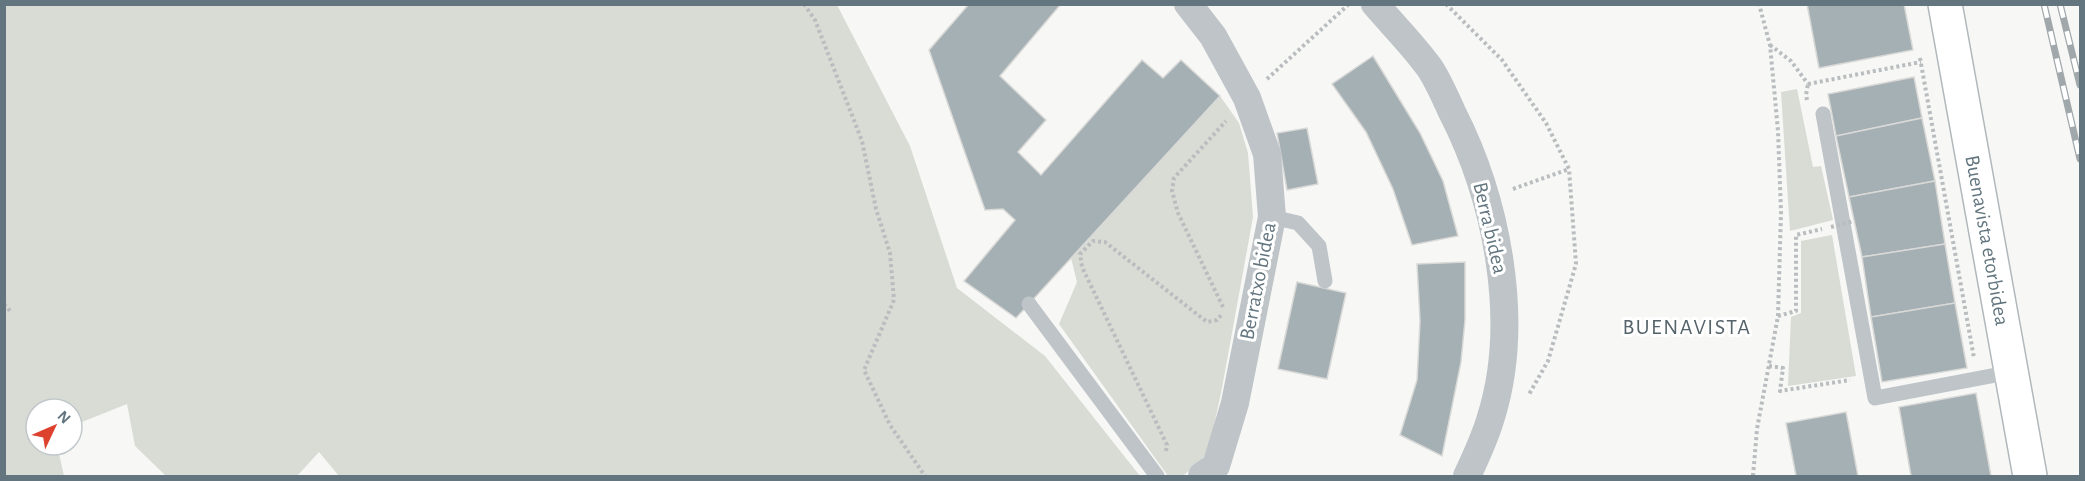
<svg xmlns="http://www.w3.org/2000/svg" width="2085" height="481" font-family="'Alegreya Sans',sans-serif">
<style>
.green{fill:#d8dcd4}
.building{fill:#a5b0b4;stroke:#d9d9d7;stroke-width:1.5}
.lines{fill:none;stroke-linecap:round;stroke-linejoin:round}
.secondary-casing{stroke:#b1b8bb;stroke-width:36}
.path{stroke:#b9bdbf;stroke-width:4;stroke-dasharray:3 3;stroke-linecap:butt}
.lane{stroke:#bec4c7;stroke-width:15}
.street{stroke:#bec4c7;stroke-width:28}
.secondary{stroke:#fff;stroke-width:33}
.rail-casing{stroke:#a0a8ac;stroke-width:7}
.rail{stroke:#fff;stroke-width:4.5;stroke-dasharray:14;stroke-linecap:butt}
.path-bridge{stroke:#b9bdbf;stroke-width:4;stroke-dasharray:3 3;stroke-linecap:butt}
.labels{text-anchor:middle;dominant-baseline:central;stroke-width:6;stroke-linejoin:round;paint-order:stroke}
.street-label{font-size:21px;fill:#63767f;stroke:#fff}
.neighbourhood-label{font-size:22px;letter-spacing:1.5px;fill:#55636a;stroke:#fff}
</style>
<rect width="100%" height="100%" fill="#f7f7f5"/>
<g class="green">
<polygon points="4,5 837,5 910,146 957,288 1045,356 1140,476 339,476 319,452 297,476 166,476 135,446 127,404 72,426 72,409 36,409 36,445 57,445 64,476 5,476"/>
<polygon points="1797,89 1813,167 1821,166 1833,220 1790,231 1781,92"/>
<polygon points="1220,96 1239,123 1248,153 1253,217 1222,388 1208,453 1183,476 1168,476 1059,324 1077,282 1071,258"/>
<polygon points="1832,235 1856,376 1788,386 1791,317 1801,313 1801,241"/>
</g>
<g class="building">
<polygon points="969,4 1061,4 1000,76 1046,120 1018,152 1041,175 1142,60 1163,78 1181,60 1220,96 1016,318 964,281 1015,220 1003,209 985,210 929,50"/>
<polygon points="1807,4 1904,4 1913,50 1819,68"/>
<polygon points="1373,56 1420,133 1443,181 1458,236 1412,245 1393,189 1366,132 1332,84"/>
<polygon points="1914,77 1922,118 1836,136 1828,94"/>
<polygon points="1922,118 1935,181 1849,197 1836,136"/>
<polygon points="1307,128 1318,184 1287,190 1277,133"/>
<polygon points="1935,181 1945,244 1862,257 1849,197"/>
<polygon points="1945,244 1955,303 1871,317 1862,257"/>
<polygon points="1465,262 1465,320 1461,362 1442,456 1400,435 1417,380 1420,321 1417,264"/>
<polygon points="1297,282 1346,293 1327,379 1278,369"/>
<polygon points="1955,303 1967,368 1882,382 1871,317"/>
<polygon points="1976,393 1991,476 1911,476 1899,407"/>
<polygon points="1846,412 1858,476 1796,476 1786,423"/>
</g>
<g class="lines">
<defs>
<g id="secondary">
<path id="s1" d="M1945 4 2030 476"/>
</g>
</defs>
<use href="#secondary" class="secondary-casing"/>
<g class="path">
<polyline points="804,4 815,20 862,141 876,209 890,253 894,300 864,370 890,425 925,476"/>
<polyline points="1446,4 1502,60 1546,123 1569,169 1576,264 1548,361 1528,396"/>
<polyline points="1770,45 1791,61 1808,84"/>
<polyline points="1920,58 1974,358"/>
<polyline points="1267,79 1348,5"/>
<polyline points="1808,84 1921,62"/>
<polyline points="1807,100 1806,95 1808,84"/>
<polyline points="1513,189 1569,169"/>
<polyline points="4,304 12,313"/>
<polyline points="1223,307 1178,213 1172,191 1174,178 1226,121"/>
<polyline points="1778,316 1796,311 1796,235 1822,229"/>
<polyline points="1769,366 1783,368 1780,391 1850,380"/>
<polyline points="1166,451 1167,445 1082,267 1080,254 1093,241 1105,242 1207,322 1217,320 1222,314"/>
<polyline points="1753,476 1757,429 1778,316 1781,212 1778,131 1770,45 1759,4"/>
</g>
<g class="lane">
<polyline points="1823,114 1875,398 2012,372"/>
<polyline points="1272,217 1298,223 1319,246 1325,281"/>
<polyline points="1029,304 1157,476"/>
</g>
<g class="street">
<polyline points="1188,4 1213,36 1247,98 1267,154 1272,217 1235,403 1216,466 1202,476"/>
<path d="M1375 4C1393 25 1413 45 1429 67 1438 80 1445 97 1452 112 1497 200 1521 321 1491 417 1485 438 1476 457 1467 476"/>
</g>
<use href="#secondary" class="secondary"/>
<defs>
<g id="rail">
<polyline points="2044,4 2080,159"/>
<polyline points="2060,4 2080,85"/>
</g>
</defs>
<use href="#rail" class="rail-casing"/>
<use href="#rail" class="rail"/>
<polyline class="path-bridge" points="1831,227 1854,221"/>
</g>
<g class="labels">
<g class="street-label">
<text transform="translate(1490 228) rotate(77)">Berra bidea</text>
<text stroke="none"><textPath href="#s1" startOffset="240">Buenavista etorbidea</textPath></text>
<text transform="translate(1258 281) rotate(-79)">Berratxo bidea</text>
</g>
<g class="neighbourhood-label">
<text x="1687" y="327">BUENAVISTA</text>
</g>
</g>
<rect width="2085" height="481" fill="none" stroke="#63767f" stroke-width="12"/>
<g transform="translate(54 427) rotate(46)"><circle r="28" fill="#ffffff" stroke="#c1c8cc" stroke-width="1.5"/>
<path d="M0-4.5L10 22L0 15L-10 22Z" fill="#dd422f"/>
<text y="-9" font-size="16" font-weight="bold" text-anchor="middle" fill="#63767f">N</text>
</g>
</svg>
